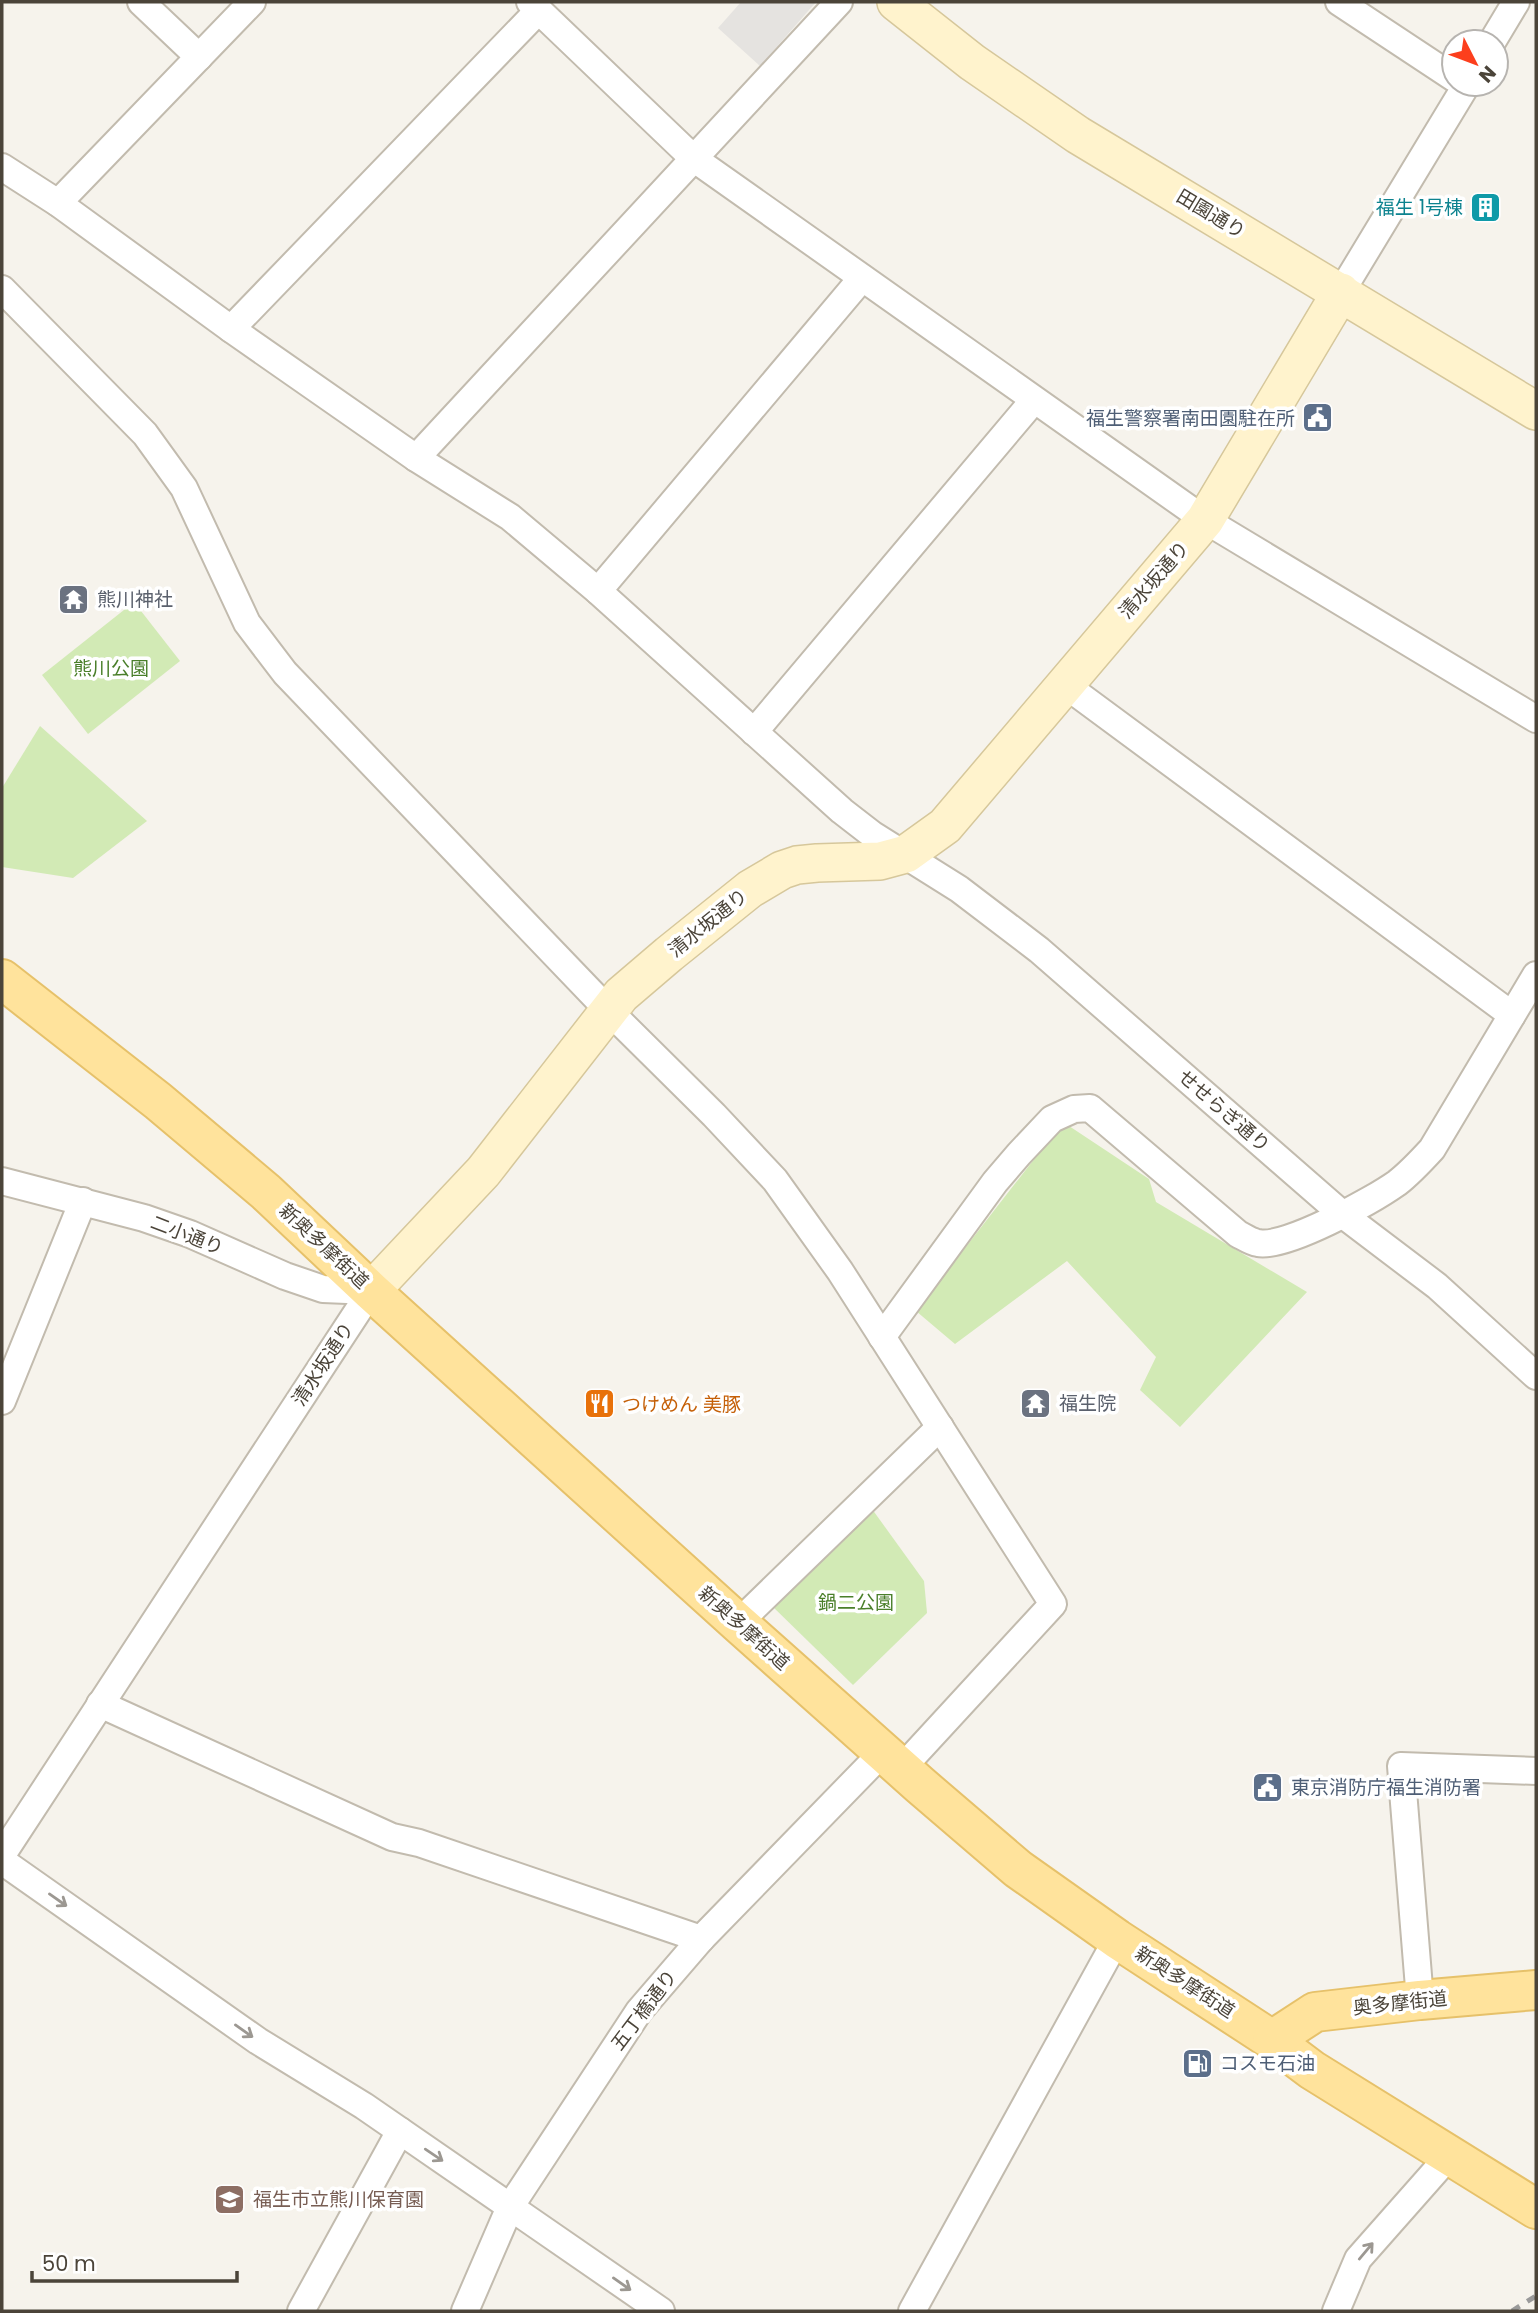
<svg xmlns="http://www.w3.org/2000/svg" width="1538" height="2313" font-family="Poppins,'Noto Sans JP',sans-serif">
<style>
.green{fill:#d2eab5}
.parking{fill:#e5e3e0}
.lines{fill:none;stroke-linecap:round;stroke-linejoin:round}
.street-casing{stroke:#c2bbae;stroke-width:30}
.secondary-casing{stroke:#d6c79b;stroke-width:40}
.primary-casing{stroke:#e6c16a;stroke-width:42}
.street{stroke:#fff;stroke-width:26}
.secondary{stroke:#fff3cd;stroke-width:37}
.primary{stroke:#ffe39c;stroke-width:38}
.rail{stroke:#9a9a9a;stroke-width:5;stroke-dasharray:9 9;stroke-linecap:butt}
.oneway{stroke:#9c9892}
.labels{text-anchor:middle;dominant-baseline:central;stroke-width:7;stroke-linejoin:round;paint-order:stroke}
.culture-label{font-size:19px;fill:#0d838f;stroke:#fff;text-anchor:end}
.street-label{font-size:19px;fill:#4b4439;stroke:#fff}
.service-label{font-size:19px;fill:#4e5e75;stroke:#fff;text-anchor:start}
.worship-label{font-size:19px;fill:#5b616d;stroke:#fff;text-anchor:start}
.park-label{font-size:19px;fill:#4a7f2a;stroke:#fff}
.food-label{font-size:19px;fill:#c56008;stroke:#fff;text-anchor:start}
.education-label{font-size:19px;fill:#785e54;stroke:#fff;text-anchor:start}
</style>
<rect width="100%" height="100%" fill="#f6f3ec"/>
<g class="green">
<polygon points="134,602 180,661 88,734 42,675"/>
<polygon points="40,726 147,821 73,878 2,867 2,788"/>
<polygon points="1063,1122 1149,1179 1156,1202 1307,1292 1180,1427 1140,1390 1156,1357 1067,1261 955,1344 916,1311"/>
<polygon points="872,1509 924,1581 927,1613 853,1685 770,1604"/>
</g>
<polygon class="parking" points="741,2 816,2 760,66 718,28"/>
<g class="lines">
<defs>
<g id="street">
<polyline points="141,2 199,57"/>
<polyline points="530,2 693,158 1205,520 1536,719"/>
<polyline points="1339,2 1454,78"/>
<polyline points="1492,42 1516,2"/>
<polyline points="2,167 58,203 231,329 416,458 510,517 598,591 842,811 873,835 959,889 1039,950 1342,1214 1437,1286 1536,1376"/>
<polyline points="58,203 252,2"/>
<polyline points="2,289 145,434 184,488 247,623 285,673 608,1010 714,1115 775,1180 840,1271 1053,1604 902,1768"/>
<polyline points="1341,292 1467,84"/>
<polyline points="231,329 539,10"/>
<polyline points="416,458 839,2"/>
<polyline points="598,591 862,278"/>
<polyline points="1064,684 1512,1015"/>
<polyline points="754,732 1034,400"/>
<polyline points="2,1181 144,1218 190,1234 285,1276 323,1289 371,1291"/>
<path d="M882 1337 995 1182 1019 1154 1052 1119 1074 1109 1090 1108 1238 1234C1244 1237 1251 1242 1258 1243 1285 1249 1373 1200 1397 1183 1410 1173 1421 1161 1432 1149L1536 975"/>
<polyline points="2,1401 83,1201"/>
<polyline points="738,1623 940,1427"/>
<polyline points="100,1704 392,1837 419,1843 701,1939"/>
<polyline points="2,1855 371,1291"/>
<polyline points="2,1861 258,2041 364,2106 661,2311"/>
<polyline points="1420,2000 1401,1766 1536,1771"/>
<polyline points="301,2311 400,2131"/>
<polyline points="465,2311 510,2207 639,2011 701,1939 883,1752"/>
<polyline points="912,2311 1117,1939"/>
<polyline points="1336,2311 1358,2259 1449,2156"/>
</g>
<g id="secondary">
<polyline points="896,2 972,62 1078,135 1536,411"/>
<polyline points="371,1291 483,1172 621,995 669,954 750,889 782,870 797,865 817,863 880,861 906,854 945,826 1205,520 1341,292"/>
</g>
<g id="primary">
<polyline points="2,979 158,1101 266,1192 371,1291 738,1623 920,1785 1018,1869 1117,1939 1272,2040 1312,2070 1536,2209"/>
<polyline points="1272,2040 1315,2012 1420,2000 1536,1990"/>
</g>
</defs>
<use href="#street" class="street-casing"/>
<use href="#secondary" class="secondary-casing"/>
<use href="#primary" class="primary-casing"/>
<use href="#street" class="street"/>
<use href="#secondary" class="secondary"/>
<use href="#primary" class="primary"/>
<polyline class="rail" points="1512,2311 1536,2296"/>
</g>
<defs><path id="oneway-shaft" d="M-6 0H5M1.5-3L5.5 0L1.5 3" fill="none" stroke-width="1.6" stroke-linecap="round" stroke-linejoin="round" transform="scale(1.75)"/></defs>
<g class="oneway">
<use href="#oneway-shaft" transform="translate(58 1900) rotate(35)"/>
<use href="#oneway-shaft" transform="translate(244 2031) rotate(35)"/>
<use href="#oneway-shaft" transform="translate(434 2155) rotate(34)"/>
<use href="#oneway-shaft" transform="translate(1366 2251) rotate(-50)"/>
<use href="#oneway-shaft" transform="translate(622 2284) rotate(35)"/>
</g>
<defs>
<symbol id="building-square" viewBox="-11 -11 22 22"><rect x="-9" y="-9" width="18" height="18" rx="4" fill="#0f9aa8" stroke="#fff"/><path d="M-4-6H4V6H1V3H-1V6H-4ZM-2.5-4.3h1.7v1.8h-1.7ZM.8-4.3h1.7v1.8H.8ZM-2.5-1h1.7V.8h-1.7ZM.8-1h1.7V.8H.8Z" fill="#fff"/></symbol>
<symbol id="civic-square" viewBox="-11 -11 22 22"><rect x="-9" y="-9" width="18" height="18" rx="4" fill="#5c6f8a" stroke="#fff"/><path d="M-.6-6.5H3V-4.5H.6V-3L4-1V1h2V6H-6V1h2V-1L-.6-3ZM-1.2 2.5V6h2.4V2.5Z" fill="#fff"/></symbol>
<symbol id="temple-square" viewBox="-11 -11 22 22"><rect x="-9" y="-9" width="18" height="18" rx="4" fill="#6b7280" stroke="#fff"/><path d="M0-6L5-2H3V0L6.5 2.5H4V6H1.5V3h-3V6H-4V2.5H-6.5L-3 0V-2H-5Z" fill="#fff"/></symbol>
<symbol id="restaurant-square" viewBox="-11 -11 22 22"><rect x="-9" y="-9" width="18" height="18" rx="4" fill="#e8710a" stroke="#fff"/><path d="M-5-6h1v4h1v-4h1v4h1v-4h1v5L-1.5 .5V6h-2V.5L-5-1ZM5-6V6H3V1.5H1.5Q1.5-4 5-6Z" fill="#fff"/></symbol>
<symbol id="fuel-square" viewBox="-11 -11 22 22"><rect x="-9" y="-9" width="18" height="18" rx="4" fill="#5c6f8a" stroke="#fff"/><path d="M-5.5-6h7V0h2V4h1.3V-2.5L3-4.5l.8-.8L6-3V5H2.5V1h-1V6h-7ZM-4.2-4.7v3.2H.2V-4.7Z" fill="#fff"/></symbol>
<symbol id="school-square" viewBox="-11 -11 22 22"><rect x="-9" y="-9" width="18" height="18" rx="4" fill="#8d6e63" stroke="#fff"/><path d="M0-5L7-2L0 1L-7-2ZM-4 1L0 2.5L4 1V4Q0 6-4 4Z" fill="#fff"/></symbol>
</defs>
<g fill-rule="evenodd">
<use href="#building-square" x="1468" y="190" width="35" height="35"/>
<use href="#civic-square" x="1300" y="400" width="35" height="35"/>
<use href="#temple-square" x="56" y="582" width="35" height="35"/>
<use href="#temple-square" x="1018" y="1386" width="35" height="35"/>
<use href="#restaurant-square" x="582" y="1386" width="35" height="35"/>
<use href="#civic-square" x="1250" y="1770" width="35" height="35"/>
<use href="#fuel-square" x="1180" y="2046" width="35" height="35"/>
<use href="#school-square" x="212" y="2182" width="35" height="35"/>
</g>
<g class="labels">
<g class="culture-label">
<text x="1463" y="207">福生 1号棟</text>
</g>
<g class="street-label">
<text transform="translate(1211 214) rotate(31)">田園通り</text>
<text transform="translate(1154 580) rotate(-49)">清水坂通り</text>
<text transform="translate(708 923) rotate(-39)">清水坂通り</text>
<text transform="translate(1224 1111) rotate(41)">せせらぎ通り</text>
<text transform="translate(187 1235) rotate(21)">二小通り</text>
<text transform="translate(324 1246) rotate(43)">新奥多摩街道</text>
<text transform="translate(323 1364) rotate(-57)">清水坂通り</text>
<text transform="translate(744 1628) rotate(42)">新奥多摩街道</text>
<text transform="translate(1185 1982) rotate(33)">新奥多摩街道</text>
<text transform="translate(1400 2003) rotate(-6)">奥多摩街道</text>
<text transform="translate(644 2010) rotate(-53)">五丁橋通り</text>
</g>
<g class="service-label">
<text x="1295" y="418" text-anchor="end">福生警察署南田園駐在所</text>
<text x="1291" y="1787">東京消防庁福生消防署</text>
<text x="1220" y="2063">コスモ石油</text>
</g>
<g class="worship-label">
<text x="97" y="599">熊川神社</text>
<text x="1059" y="1403">福生院</text>
</g>
<g class="park-label">
<text x="111" y="668">熊川公園</text>
<text x="856" y="1602">鍋二公園</text>
</g>
<g class="food-label">
<text x="622" y="1404">つけめん 美豚</text>
</g>
<g class="education-label">
<text x="253" y="2199">福生市立熊川保育園</text>
</g>
</g>
<rect width="1538" height="2313" fill="none" stroke="#4b4439" stroke-width="7"/>
<g transform="translate(1475 63) rotate(132)"><circle r="33" fill="#ffffff" stroke="#b7b4b0" stroke-width="2"/>
<path d="M0-5L12 26L0 18L-12 26Z" fill="#fc3f1d"/>
<text y="-10" font-size="19" font-weight="bold" text-anchor="middle" fill="#4b4439">N</text>
</g>
<path d="M32 2271v10h205v-10" fill="none" stroke="#4b4439" stroke-width="3.5"/>
<text x="42" y="2271" font-size="21" fill="#4b4439" stroke="#ffffff" stroke-width="5" paint-order="stroke">50 m</text>
</svg>
